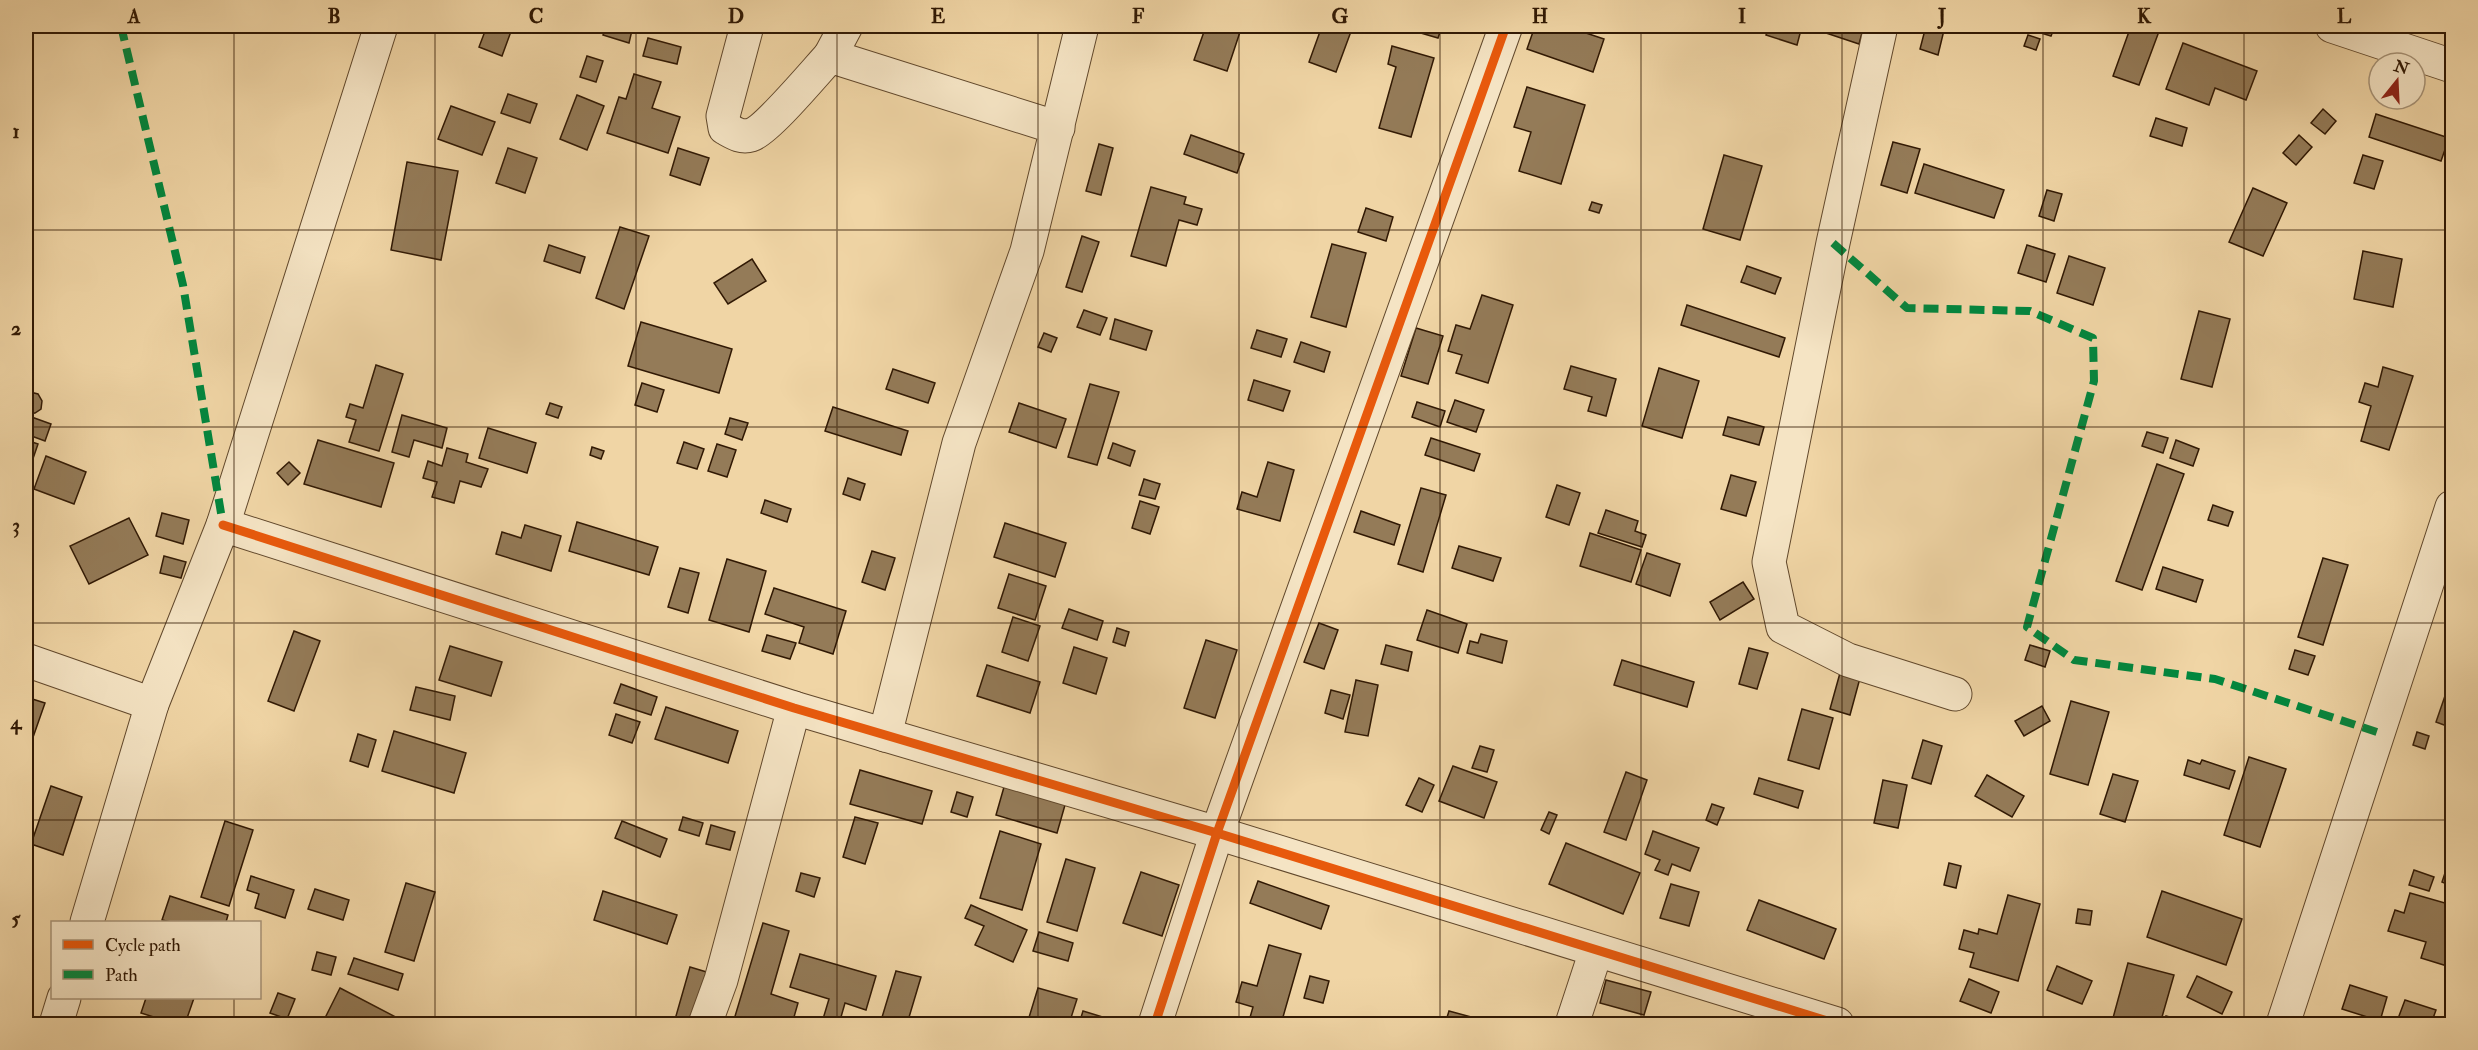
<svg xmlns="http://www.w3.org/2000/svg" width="2478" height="1050" font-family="'IM FELL Double Pica',serif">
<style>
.building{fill:#947b58;stroke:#311904;stroke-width:1.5}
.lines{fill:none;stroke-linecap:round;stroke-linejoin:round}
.street-casing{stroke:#61482c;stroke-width:35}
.street{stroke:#f5e4c4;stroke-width:33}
.quiet{stroke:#00873e;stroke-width:8;stroke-dasharray:15 8;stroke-linecap:butt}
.cycleway-casing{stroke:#f5e4c4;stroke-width:13}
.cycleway{stroke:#e8590c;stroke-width:9}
.grid{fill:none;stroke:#311904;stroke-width:1.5;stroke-opacity:0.55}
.neatline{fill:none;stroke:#311904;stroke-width:2}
.grid-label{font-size:20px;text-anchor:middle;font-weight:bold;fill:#311904}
</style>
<rect width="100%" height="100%" fill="#f0d5a5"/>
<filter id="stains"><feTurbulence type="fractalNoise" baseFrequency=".00333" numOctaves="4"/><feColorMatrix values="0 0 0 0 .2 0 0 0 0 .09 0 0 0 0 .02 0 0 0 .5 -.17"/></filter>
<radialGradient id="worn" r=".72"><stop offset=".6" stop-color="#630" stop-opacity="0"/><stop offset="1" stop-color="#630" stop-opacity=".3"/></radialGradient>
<g class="building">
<polygon points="487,26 513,26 502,56 479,47"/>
<polygon points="606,26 633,26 629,43 603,35"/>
<polygon points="1206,26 1242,26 1227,71 1194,60"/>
<polygon points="1322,26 1353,26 1336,72 1309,62"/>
<polygon points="1397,26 1442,26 1438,38"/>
<polygon points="1535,26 1565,26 1604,39 1593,72 1527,49"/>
<polygon points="1769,26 1802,26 1797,45 1766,35"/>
<polygon points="1828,26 1864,26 1859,44 1826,33"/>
<polygon points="1926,26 1945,26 1938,55 1920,49"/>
<polygon points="2018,26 2055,26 2051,36"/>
<polygon points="2131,26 2161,26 2139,85 2113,76"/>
<polygon points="2028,35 2040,39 2036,50 2024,46"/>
<polygon points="648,38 681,47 677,64 643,56"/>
<polygon points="2183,43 2257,71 2246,100 2215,88 2209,105 2166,89"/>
<polygon points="1392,46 1434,58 1411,137 1379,128 1396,67 1388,64"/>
<polygon points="587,56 603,61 596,82 580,77"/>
<polygon points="634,74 661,82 652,108 680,117 668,153 607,133 619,97 626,99"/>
<polygon points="1527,87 1585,105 1561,184 1519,171 1531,132 1514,127"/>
<polygon points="508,94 537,104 530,123 501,113"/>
<polygon points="577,95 604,106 587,150 560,139"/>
<polygon points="451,106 495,122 482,155 438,139"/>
<polygon points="2323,109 2336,121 2325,134 2311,123"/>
<polygon points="2376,114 2449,138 2441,161 2369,137"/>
<polygon points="2156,118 2187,128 2182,146 2150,136"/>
<polygon points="1191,135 1244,154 1237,173 1184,154"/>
<polygon points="2299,135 2312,147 2296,165 2283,153"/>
<polygon points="1893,142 1920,149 1907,193 1881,185"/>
<polygon points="1099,144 1113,148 1101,195 1086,191"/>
<polygon points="508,148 537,158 525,193 496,183"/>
<polygon points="678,148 709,158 700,185 670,175"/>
<polygon points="1724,155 1762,166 1740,240 1703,229"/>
<polygon points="2363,155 2383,161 2374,189 2354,183"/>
<polygon points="407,162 458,171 441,260 391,250"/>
<polygon points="1924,164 2004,190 1994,218 1915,193"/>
<polygon points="1151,187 1186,197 1184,204 1202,209 1197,225 1179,220 1166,266 1131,256"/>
<polygon points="2253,188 2287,203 2263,256 2229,242"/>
<polygon points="2047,190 2062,194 2054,221 2039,216"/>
<polygon points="1592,202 1602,205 1599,213 1589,210"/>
<polygon points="1366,208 1393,217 1386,241 1358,232"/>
<polygon points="620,227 649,236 624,309 596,298"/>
<polygon points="1082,236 1099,242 1082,292 1066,287"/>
<polygon points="1332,244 1366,253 1346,327 1311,317"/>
<polygon points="549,245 585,257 580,273 544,261"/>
<polygon points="2027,245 2055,254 2046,282 2018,273"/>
<polygon points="2363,251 2402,259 2393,307 2354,299"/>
<polygon points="2069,256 2105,268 2093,305 2057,293"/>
<polygon points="752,259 766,281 728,304 714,283"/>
<polygon points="1747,266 1781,278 1775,294 1741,282"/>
<polygon points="1482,295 1513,305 1488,383 1456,373 1462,355 1448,351 1456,325 1470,329"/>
<polygon points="1687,305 1785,338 1779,357 1681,325"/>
<polygon points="1084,310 1107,318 1100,335 1077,327"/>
<polygon points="2199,311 2230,319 2212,387 2181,379"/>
<polygon points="1115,319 1152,331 1146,350 1110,339"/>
<polygon points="641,322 732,349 719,393 628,366"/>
<polygon points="1416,328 1443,336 1428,384 1401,376"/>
<polygon points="1257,330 1287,339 1281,357 1251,348"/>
<polygon points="1044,333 1057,338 1051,352 1038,347"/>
<polygon points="1301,342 1330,352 1324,372 1294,362"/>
<polygon points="376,365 403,374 379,451 349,442 356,420 346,417 350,404 363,408"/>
<polygon points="1571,366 1616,379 1606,416 1588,411 1592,397 1564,389"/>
<polygon points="2383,367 2413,376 2389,450 2361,441 2371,406 2359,402 2365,383 2378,387"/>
<polygon points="1659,368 1699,381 1682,438 1642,426"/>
<polygon points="893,369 935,383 928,403 886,389"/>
<polygon points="1254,380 1290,391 1283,411 1248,400"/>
<polygon points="642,383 664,390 657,412 635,405"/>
<polygon points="1090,384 1119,392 1097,465 1068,457"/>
<polygon points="30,392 38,394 42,401 41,409 35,413 28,414 26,394"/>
<polygon points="1455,400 1484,410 1476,432 1447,422"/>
<polygon points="1417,402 1445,411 1440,427 1412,417"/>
<polygon points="550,403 562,407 558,418 546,414"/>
<polygon points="1019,403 1066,419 1056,448 1009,432"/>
<polygon points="833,407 908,431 901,455 825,431"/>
<polygon points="26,415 51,424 45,441 26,434"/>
<polygon points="402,415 447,428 442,448 414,440 409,457 392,452"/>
<polygon points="1728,417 1764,427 1759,445 1723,435"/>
<polygon points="730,418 748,423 742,440 725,434"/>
<polygon points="488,428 536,443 527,473 479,458"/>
<polygon points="2147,432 2168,438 2163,453 2142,446"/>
<polygon points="1431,438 1480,454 1474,471 1425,455"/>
<polygon points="26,440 38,444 26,479"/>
<polygon points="318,440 394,463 381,507 304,484"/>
<polygon points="2176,440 2199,449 2193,466 2170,458"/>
<polygon points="684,442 704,449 697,469 677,463"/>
<polygon points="1113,443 1135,451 1130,466 1108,458"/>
<polygon points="717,444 736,450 727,477 708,471"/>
<polygon points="592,447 604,451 601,459 590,455"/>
<polygon points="447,448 468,454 466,462 488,469 481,487 460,481 454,503 432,497 437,482 423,478 428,461 442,466"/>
<polygon points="46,456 86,472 74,504 34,489"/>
<polygon points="289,462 300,473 288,485 277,473"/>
<polygon points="1268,462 1294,470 1280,521 1237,509 1242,492 1257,497"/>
<polygon points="2157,464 2184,474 2142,590 2116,581"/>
<polygon points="1731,475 1756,482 1746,516 1721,509"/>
<polygon points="848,478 865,484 860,500 843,494"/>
<polygon points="1144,479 1160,484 1155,499 1139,495"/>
<polygon points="1557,485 1580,493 1569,525 1546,517"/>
<polygon points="1421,488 1446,495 1423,572 1398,564"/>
<polygon points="765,500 791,509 787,522 761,513"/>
<polygon points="1140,501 1159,507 1150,534 1132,528"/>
<polygon points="2213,505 2233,512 2228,526 2208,520"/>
<polygon points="1606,510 1638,521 1635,531 1646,535 1642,547 1598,533"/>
<polygon points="1361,511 1400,525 1394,545 1354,532"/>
<polygon points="162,513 189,520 183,544 156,536"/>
<polygon points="129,518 148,555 89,584 70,546"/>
<polygon points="577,522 658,547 649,575 569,551"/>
<polygon points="1005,523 1066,543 1055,577 994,557"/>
<polygon points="525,525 561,536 551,571 496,554 502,532 521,538"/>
<polygon points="1590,533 1641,550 1631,582 1580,566"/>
<polygon points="1459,546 1501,558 1493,581 1452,568"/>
<polygon points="872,551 895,558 885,590 862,582"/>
<polygon points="1647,553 1680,564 1670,596 1636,584"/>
<polygon points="164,556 186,562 181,578 160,573"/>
<polygon points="2323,558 2348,565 2323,645 2298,637"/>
<polygon points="727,559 766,571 749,632 709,620"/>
<polygon points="2163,567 2203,580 2196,602 2156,589"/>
<polygon points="680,568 699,573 688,613 668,607"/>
<polygon points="1009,574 1046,586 1035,620 998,608"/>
<polygon points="1743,582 1754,599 1720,620 1710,602"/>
<polygon points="774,588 846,611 833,654 799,643 804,627 765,614"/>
<polygon points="1069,609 1103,621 1097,640 1062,628"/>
<polygon points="1427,610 1467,624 1458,653 1417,640"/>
<polygon points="1013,617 1040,626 1028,661 1002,652"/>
<polygon points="1319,623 1338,630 1324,669 1304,662"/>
<polygon points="1117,628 1129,632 1125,646 1113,642"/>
<polygon points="294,631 320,641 294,711 268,701"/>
<polygon points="1481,634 1507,641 1502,663 1467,653 1470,641 1478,643"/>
<polygon points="767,635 796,643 790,659 762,651"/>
<polygon points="1206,640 1237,650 1215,718 1184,708"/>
<polygon points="1386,645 1412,652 1408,671 1381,664"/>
<polygon points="2030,645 2050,651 2045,667 2025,660"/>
<polygon points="450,646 502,662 491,696 439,680"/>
<polygon points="1074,647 1107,658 1096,694 1063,683"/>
<polygon points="1749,648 1768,653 1757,689 1739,684"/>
<polygon points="2295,650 2315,656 2308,675 2289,669"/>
<polygon points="1622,660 1694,682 1687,707 1614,685"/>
<polygon points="987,665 1040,682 1030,713 977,696"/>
<polygon points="1840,673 1860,678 1850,715 1830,709"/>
<polygon points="1356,680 1378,685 1368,736 1345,732"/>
<polygon points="621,684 657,697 651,715 614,703"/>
<polygon points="416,687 455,696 450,720 410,710"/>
<polygon points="1331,690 1350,695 1343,719 1325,713"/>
<polygon points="2446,693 2452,695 2452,728 2436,722"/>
<polygon points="26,697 45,703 31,743 26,741"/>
<polygon points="2071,701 2109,712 2088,785 2050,774"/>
<polygon points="2042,706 2050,721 2024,736 2015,721"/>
<polygon points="666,707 738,731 728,763 655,739"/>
<polygon points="1802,709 1833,718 1819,769 1788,760"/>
<polygon points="616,714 640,722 632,743 609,735"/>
<polygon points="394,731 466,753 454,793 382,771"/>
<polygon points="2417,732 2429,736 2425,749 2413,745"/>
<polygon points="358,734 376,740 368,767 350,761"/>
<polygon points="1923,740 1942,746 1931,784 1912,778"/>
<polygon points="1480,746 1494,750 1487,772 1472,768"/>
<polygon points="2249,757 2286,769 2260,847 2224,835"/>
<polygon points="2188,760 2200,764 2202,760 2235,771 2229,789 2184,775"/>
<polygon points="1453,766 1497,782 1484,818 1439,801"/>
<polygon points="860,770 932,791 922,824 850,804"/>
<polygon points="1626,772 1647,780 1626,840 1604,832"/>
<polygon points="2113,774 2138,781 2125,822 2100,814"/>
<polygon points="1987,775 2024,796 2012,817 1975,796"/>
<polygon points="1419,778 1434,785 1422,812 1406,805"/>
<polygon points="1759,778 1803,791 1798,808 1754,794"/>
<polygon points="1006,780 1067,798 1057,833 996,815"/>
<polygon points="1883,780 1907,785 1898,828 1874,823"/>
<polygon points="51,786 82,797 63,855 31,844"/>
<polygon points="957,792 973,797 967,817 951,812"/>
<polygon points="1712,804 1724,808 1717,825 1706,820"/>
<polygon points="1549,812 1557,815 1549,834 1541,830"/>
<polygon points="683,817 703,823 699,836 679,830"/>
<polygon points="855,817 878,823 865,864 843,857"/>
<polygon points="225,821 253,830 229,906 201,897"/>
<polygon points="622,821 667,839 660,857 615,838"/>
<polygon points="711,825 735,832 730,850 706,844"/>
<polygon points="1000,831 1041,844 1022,910 980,898"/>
<polygon points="1653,831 1699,848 1690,871 1672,864 1668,875 1655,870 1660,860 1645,854"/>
<polygon points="1566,843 1640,873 1623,914 1549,884"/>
<polygon points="2452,852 2452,886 2442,882"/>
<polygon points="1066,859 1095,868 1077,931 1047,922"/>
<polygon points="1949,863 1961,866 1956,888 1944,885"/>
<polygon points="2414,870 2434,877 2429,891 2409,885"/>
<polygon points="1141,872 1179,885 1162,936 1123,923"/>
<polygon points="801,873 820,878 814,897 796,891"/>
<polygon points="251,876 294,890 285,918 255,908 259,894 247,890"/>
<polygon points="1258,881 1329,906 1321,929 1250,903"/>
<polygon points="406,883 435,892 414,961 385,952"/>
<polygon points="1671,884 1699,892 1689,926 1660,918"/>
<polygon points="315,889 349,900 343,920 308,909"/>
<polygon points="603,891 677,915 667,944 594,920"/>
<polygon points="2162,891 2242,919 2226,965 2147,937"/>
<polygon points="2410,893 2452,905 2452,947 2447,966 2421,958 2426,942 2388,931 2395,910 2404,913"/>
<polygon points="2008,895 2040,904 2018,981 1970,967 1974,953 1959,949 1964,930 1978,934 1979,929 1997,934"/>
<polygon points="170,896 228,915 226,922 171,922 162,920"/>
<polygon points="1759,900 1836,929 1824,959 1747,930"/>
<polygon points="971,905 1027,930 1013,962 975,945 984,926 965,918"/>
<polygon points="2078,909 2092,911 2090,925 2076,923"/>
<polygon points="763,923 789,931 771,994 798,1003 792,1024 733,1023"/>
<polygon points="1039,932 1073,943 1068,961 1033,951"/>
<polygon points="1269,945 1301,954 1281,1024 1260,1024 1249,1021 1253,1007 1236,1002 1242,982 1257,986"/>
<polygon points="317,952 336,957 331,975 312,970"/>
<polygon points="800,954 876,976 866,1010 845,1003 839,1024 823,1019 829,999 790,987"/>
<polygon points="354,958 403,974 398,990 348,974"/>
<polygon points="2128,963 2174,975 2160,1024 2139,1024 2113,1018"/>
<polygon points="2057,966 2092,981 2082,1004 2047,990"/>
<polygon points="690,967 710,973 695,1024 678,1024 674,1023"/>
<polygon points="896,971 921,977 907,1024 880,1024"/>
<polygon points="1310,976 1329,981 1323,1003 1304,998"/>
<polygon points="2197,976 2232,992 2222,1014 2187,997"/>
<polygon points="1969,979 1999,992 1991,1013 1960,1001"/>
<polygon points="1606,980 1651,992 1644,1015 1600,1003"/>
<polygon points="2350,985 2387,997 2380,1021 2342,1009"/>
<polygon points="340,988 409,1024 337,1024 325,1018"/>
<polygon points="1038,988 1077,999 1069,1024 1027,1024"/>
<polygon points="278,993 295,999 287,1019 270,1013"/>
<polygon points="146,998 194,998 185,1024 176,1024 141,1013"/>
<polygon points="2405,1000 2436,1010 2431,1024 2396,1024"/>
<polygon points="1083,1011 1119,1022 1118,1024 1079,1024"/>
<polygon points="1449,1011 1497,1024 1445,1024"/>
<polygon points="2166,1016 2196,1024 2163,1024"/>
</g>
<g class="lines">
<defs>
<g id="street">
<path d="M747 26 723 116 725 128C734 133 741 138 751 135 767 130 816 71 830 56L1058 128"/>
<polyline points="1881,26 1833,243 1769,562 1783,627 1848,660 1955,694"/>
<polyline points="2332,26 2452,66"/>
<polyline points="830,56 846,26"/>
<polyline points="223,525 794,708 1217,833 1837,1024"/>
<polyline points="26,660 152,704"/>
<polyline points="885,735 959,443 1027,251 1082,26"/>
<polyline points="87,922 152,704 223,525 381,26"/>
<polyline points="56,1024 64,998"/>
<polyline points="705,1024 721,980 794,708"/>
<polyline points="1155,1024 1217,833 1506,26"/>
<polyline points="1572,1024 1596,951"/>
<polyline points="2283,1024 2452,507"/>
</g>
</defs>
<use href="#street" class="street-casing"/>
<use href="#street" class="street"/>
<g class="quiet">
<polyline points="121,26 183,285 223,525"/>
<polyline points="1833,243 1907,308 2030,311 2093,338 2094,381 2027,627 2074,660 2215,679 2377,732"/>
</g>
<defs>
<g id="cycleway">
<polyline points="223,525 794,708 1217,833 1837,1024"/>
<polyline points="1155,1024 1217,833 1506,26"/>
</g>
</defs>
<use href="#cycleway" class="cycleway-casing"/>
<use href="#cycleway" class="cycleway"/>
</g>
<path class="grid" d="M234 26V922M435 26V1024M636 26V1024M837 26V1024M1038 26V1024M1239 26V1024M1440 26V1024M1641 26V1024M1842 26V1024M2043 26V1024M2244 26V1024M26 230H2452M26 427H2452M26 623H2452M26 820H2452M234 998V1024"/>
<rect width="2478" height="1050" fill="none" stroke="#f0d5a5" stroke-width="66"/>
<rect x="51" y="921" width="210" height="78" fill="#f5e4c4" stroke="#a79377" stroke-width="1.5"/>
<rect x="63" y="940" width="30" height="9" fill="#e8590c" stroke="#a79377" stroke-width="1.5"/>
<text x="105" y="951" font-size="18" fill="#311904">Cycle path</text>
<rect x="63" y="970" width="30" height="9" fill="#00873e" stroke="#a79377" stroke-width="1.5"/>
<text x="105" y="981" font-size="18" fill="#311904">Path</text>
<g transform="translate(2397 81) rotate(18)"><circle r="28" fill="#f5e4c4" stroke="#a79377" stroke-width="1.5"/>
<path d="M0-4.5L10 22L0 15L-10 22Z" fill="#8f2418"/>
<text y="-9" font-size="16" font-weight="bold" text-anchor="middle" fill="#311904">N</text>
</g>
<rect x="33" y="33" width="2412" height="984" class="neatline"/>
<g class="grid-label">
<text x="134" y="23">A</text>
<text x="334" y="23">B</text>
<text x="536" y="23">C</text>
<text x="736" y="23">D</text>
<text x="938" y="23">E</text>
<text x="1138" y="23">F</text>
<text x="1340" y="23">G</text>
<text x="1540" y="23">H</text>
<text x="1742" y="23">I</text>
<text x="1942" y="23">J</text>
<text x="2144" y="23">K</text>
<text x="2344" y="23">L</text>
<text x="16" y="138">1</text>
<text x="16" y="335">2</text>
<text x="16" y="532">3</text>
<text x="16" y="729">4</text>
<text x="16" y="925">5</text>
</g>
<rect width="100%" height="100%" filter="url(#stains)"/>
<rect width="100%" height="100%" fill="url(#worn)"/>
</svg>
